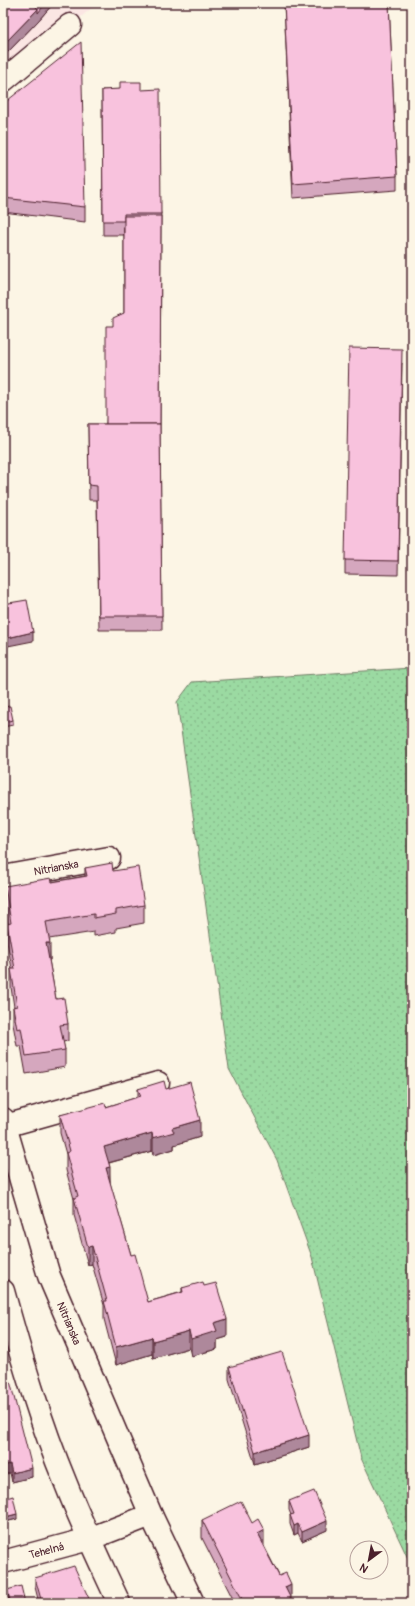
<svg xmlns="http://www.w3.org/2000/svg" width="415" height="1606" font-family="Pangolin,sans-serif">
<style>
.built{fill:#fbe6e3}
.grass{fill:url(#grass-dots);stroke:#727c66}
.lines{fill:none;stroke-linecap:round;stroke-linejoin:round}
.minor-casing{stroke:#4a1f2b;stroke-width:25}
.major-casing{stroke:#4a1f2b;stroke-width:25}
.minor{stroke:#fcf5e5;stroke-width:22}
.major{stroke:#fcf5e5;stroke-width:22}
.wall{fill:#d5a7be;stroke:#4a1f2b}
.shaded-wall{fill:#ae889b;stroke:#4a1f2b}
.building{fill:#f8c2dd;stroke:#4a1f2b}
.labels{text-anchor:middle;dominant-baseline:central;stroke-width:3.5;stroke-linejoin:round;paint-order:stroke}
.street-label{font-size:11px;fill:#4a1f2b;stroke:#fcf5e5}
</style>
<defs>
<pattern id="grass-dots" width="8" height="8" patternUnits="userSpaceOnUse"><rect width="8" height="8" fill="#9bdaa2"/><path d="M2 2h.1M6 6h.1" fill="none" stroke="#87bb8c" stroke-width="1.8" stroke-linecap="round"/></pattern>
</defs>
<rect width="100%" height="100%" fill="#fcf5e5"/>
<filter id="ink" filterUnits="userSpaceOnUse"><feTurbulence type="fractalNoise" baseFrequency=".025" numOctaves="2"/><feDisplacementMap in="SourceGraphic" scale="8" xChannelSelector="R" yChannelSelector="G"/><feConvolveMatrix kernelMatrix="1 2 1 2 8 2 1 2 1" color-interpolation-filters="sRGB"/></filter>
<g filter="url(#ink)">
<polygon class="built" points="3,3 98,3 3,81"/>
<polygon class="grass" points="412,668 412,1567 361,1458 312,1257 277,1160 229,1069 177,702 192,682"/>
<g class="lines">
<defs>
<g id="minor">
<polyline points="3,81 70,25"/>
<path id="s1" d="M3 877 109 858"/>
<path id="s2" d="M3 1119 49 1276 151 1515 193 1603"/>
<polyline points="5,1126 158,1083"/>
<path id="s3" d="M3 1562 89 1539 151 1515"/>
</g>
<path id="major" d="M3 1291C21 1356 40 1422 66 1484 82 1525 101 1564 119 1603"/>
</defs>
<use href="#minor" class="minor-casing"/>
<use href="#major" class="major-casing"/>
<use href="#minor" class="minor"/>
<use href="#major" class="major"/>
</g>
<g class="wall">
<polygon points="3,3 52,3 52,5 38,21 6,54 3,51"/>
<polygon points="284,3 389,3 397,176 397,190 293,198"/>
<polygon points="102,90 141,90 161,214 160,427 162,630 99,630 97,500 89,500 88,424 106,424 113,326 124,313 124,228 124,235 103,235"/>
<polygon points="3,104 85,207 85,222 3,212"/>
<polygon points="402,363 398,575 345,574 345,560"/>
<polygon points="3,707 13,720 13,725 3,727"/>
<polygon points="85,868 113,871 144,905 144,923 116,928 116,932 94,936 94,932 49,939 50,960 49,960 56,999 68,1024 68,1041 63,1042 65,1050 65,1067 26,1074 21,1046 17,1046 13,1024 13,1007 14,1007 11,987 11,969 12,969 7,941 7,924 8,923 5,904 5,886 52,882 85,876"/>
<polygon points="138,1089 166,1089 200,1137 174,1145 174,1149 153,1155 152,1151 109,1163 110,1183 131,1255 148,1302 182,1292 182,1288 204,1286 227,1337 217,1340 217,1349 191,1356 189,1348 153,1358 152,1354 116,1365 104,1319 104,1305 92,1264 88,1265 74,1215 74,1199 66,1170 66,1154 60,1133 60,1115 106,1107 138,1097"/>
<polygon points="229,1367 309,1447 255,1464 229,1379"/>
<polygon points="3,1383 32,1477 12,1482 10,1473"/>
<polygon points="3,1499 17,1519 5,1522 3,1514"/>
<polygon points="289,1501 327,1530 302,1541 298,1533 294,1535 290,1524 290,1515 291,1515 289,1510"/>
<polygon points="202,1520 264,1546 293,1603 235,1603 202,1538"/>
<polygon points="35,1578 91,1603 39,1603 35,1587"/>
<polygon points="7,1590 25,1603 10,1603 7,1594"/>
</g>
<g class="shaded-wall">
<polygon points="46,3 52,3 52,5 38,21 6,54 6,42 38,9"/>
<polygon points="33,632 33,641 3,647 3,639"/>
<polygon points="46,943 50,943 50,960 46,961"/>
<polygon points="200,1120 200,1137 174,1145 174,1149 153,1155 153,1138 172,1128"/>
<polygon points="152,1133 152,1151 104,1164 104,1147"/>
<polygon points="110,1167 110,1185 106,1168"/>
<polygon points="92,1246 92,1264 88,1265 88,1247"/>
<polygon points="227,1319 227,1337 217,1340 217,1349 191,1356 191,1339 214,1323"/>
<polygon points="189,1331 189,1348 153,1358 153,1341"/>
<polygon points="152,1337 152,1354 116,1365 116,1347"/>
<polygon points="309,1435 309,1447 255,1464 255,1452"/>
<polygon points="10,1464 10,1473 3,1475 3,1466"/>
<polygon points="32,1468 32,1477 12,1482 12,1473"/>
<polygon points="17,1514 17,1519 5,1522 5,1517"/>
<polygon points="327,1521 327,1530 302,1541 302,1532"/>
<polygon points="298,1524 298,1533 294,1535 294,1526"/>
<polygon points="264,1530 264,1548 257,1534"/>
<polygon points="291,1584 291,1601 285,1587"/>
</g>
<g class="building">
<polygon points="3,3 32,3 38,9 6,42 3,39"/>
<polygon points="32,3 46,3 38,13 38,9"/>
<polygon points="284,3 389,3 397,176 293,184"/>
<polygon points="81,42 85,207 3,198 3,104"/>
<polygon points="120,82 141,82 141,90 160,89 161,214 124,214 124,221 103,221 102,90 120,89"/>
<polygon points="124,216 161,216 160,424 106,424 106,326 113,326 113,318 124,313"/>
<polygon points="349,348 402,349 398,561 345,560"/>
<polygon points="88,424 160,424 162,616 99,616 97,486 89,485"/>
<polygon points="27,600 33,632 3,639 3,604"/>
<polygon points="10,706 13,720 3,722 3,707"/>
<polygon points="112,863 113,871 138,867 144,905 116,910 116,914 94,918 94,914 46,922 50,943 46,943 56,999 64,998 68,1024 60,1025 65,1050 26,1056 21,1028 17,1029 13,1007 17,1006 11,969 15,969 7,924 11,923 5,886 51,878 52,882 87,876 85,868"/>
<polygon points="164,1081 166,1089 190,1082 200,1120 172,1128 174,1132 153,1138 152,1133 104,1147 110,1167 106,1168 131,1255 135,1254 148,1302 183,1292 182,1288 203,1282 204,1286 216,1283 227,1319 214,1323 217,1331 191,1339 189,1331 153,1341 152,1337 116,1347 104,1301 107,1301 92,1246 88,1247 74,1198 78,1196 66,1153 70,1151 60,1115 105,1103 106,1107 141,1096 138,1089"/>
<polygon points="282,1352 309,1435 255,1452 229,1367"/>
<polygon points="10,1381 32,1468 12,1473 10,1464 3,1466 3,1383"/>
<polygon points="314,1491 327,1521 302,1532 298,1524 294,1526 290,1515 294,1514 289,1501"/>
<polygon points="13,1496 17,1514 5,1517 3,1510 3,1499"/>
<polygon points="241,1501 252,1523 258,1519 264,1530 257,1534 279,1576 286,1573 291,1584 285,1587 293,1603 244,1603 202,1520"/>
<polygon points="74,1566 91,1603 42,1603 35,1578"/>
<polygon points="21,1586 25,1603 11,1603 7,1590"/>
</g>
</g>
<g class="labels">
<g class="street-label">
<text stroke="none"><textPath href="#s1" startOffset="54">Nitrianska</textPath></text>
<text stroke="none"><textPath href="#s2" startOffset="215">Nitrianska</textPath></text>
<text stroke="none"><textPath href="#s3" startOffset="45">Tehelná</textPath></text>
</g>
</g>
<rect width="415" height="1606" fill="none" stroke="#fcf5e5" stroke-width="16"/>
<rect x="8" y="8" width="399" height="1590" fill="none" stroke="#4a1f2b" stroke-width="1.5" filter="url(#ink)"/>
<g transform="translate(369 1560) rotate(212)"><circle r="19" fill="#fcf5e5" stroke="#b59f9b"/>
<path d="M0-3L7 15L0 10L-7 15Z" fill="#4a1f2b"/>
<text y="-6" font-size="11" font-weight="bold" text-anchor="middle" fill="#4a1f2b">N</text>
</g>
</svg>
